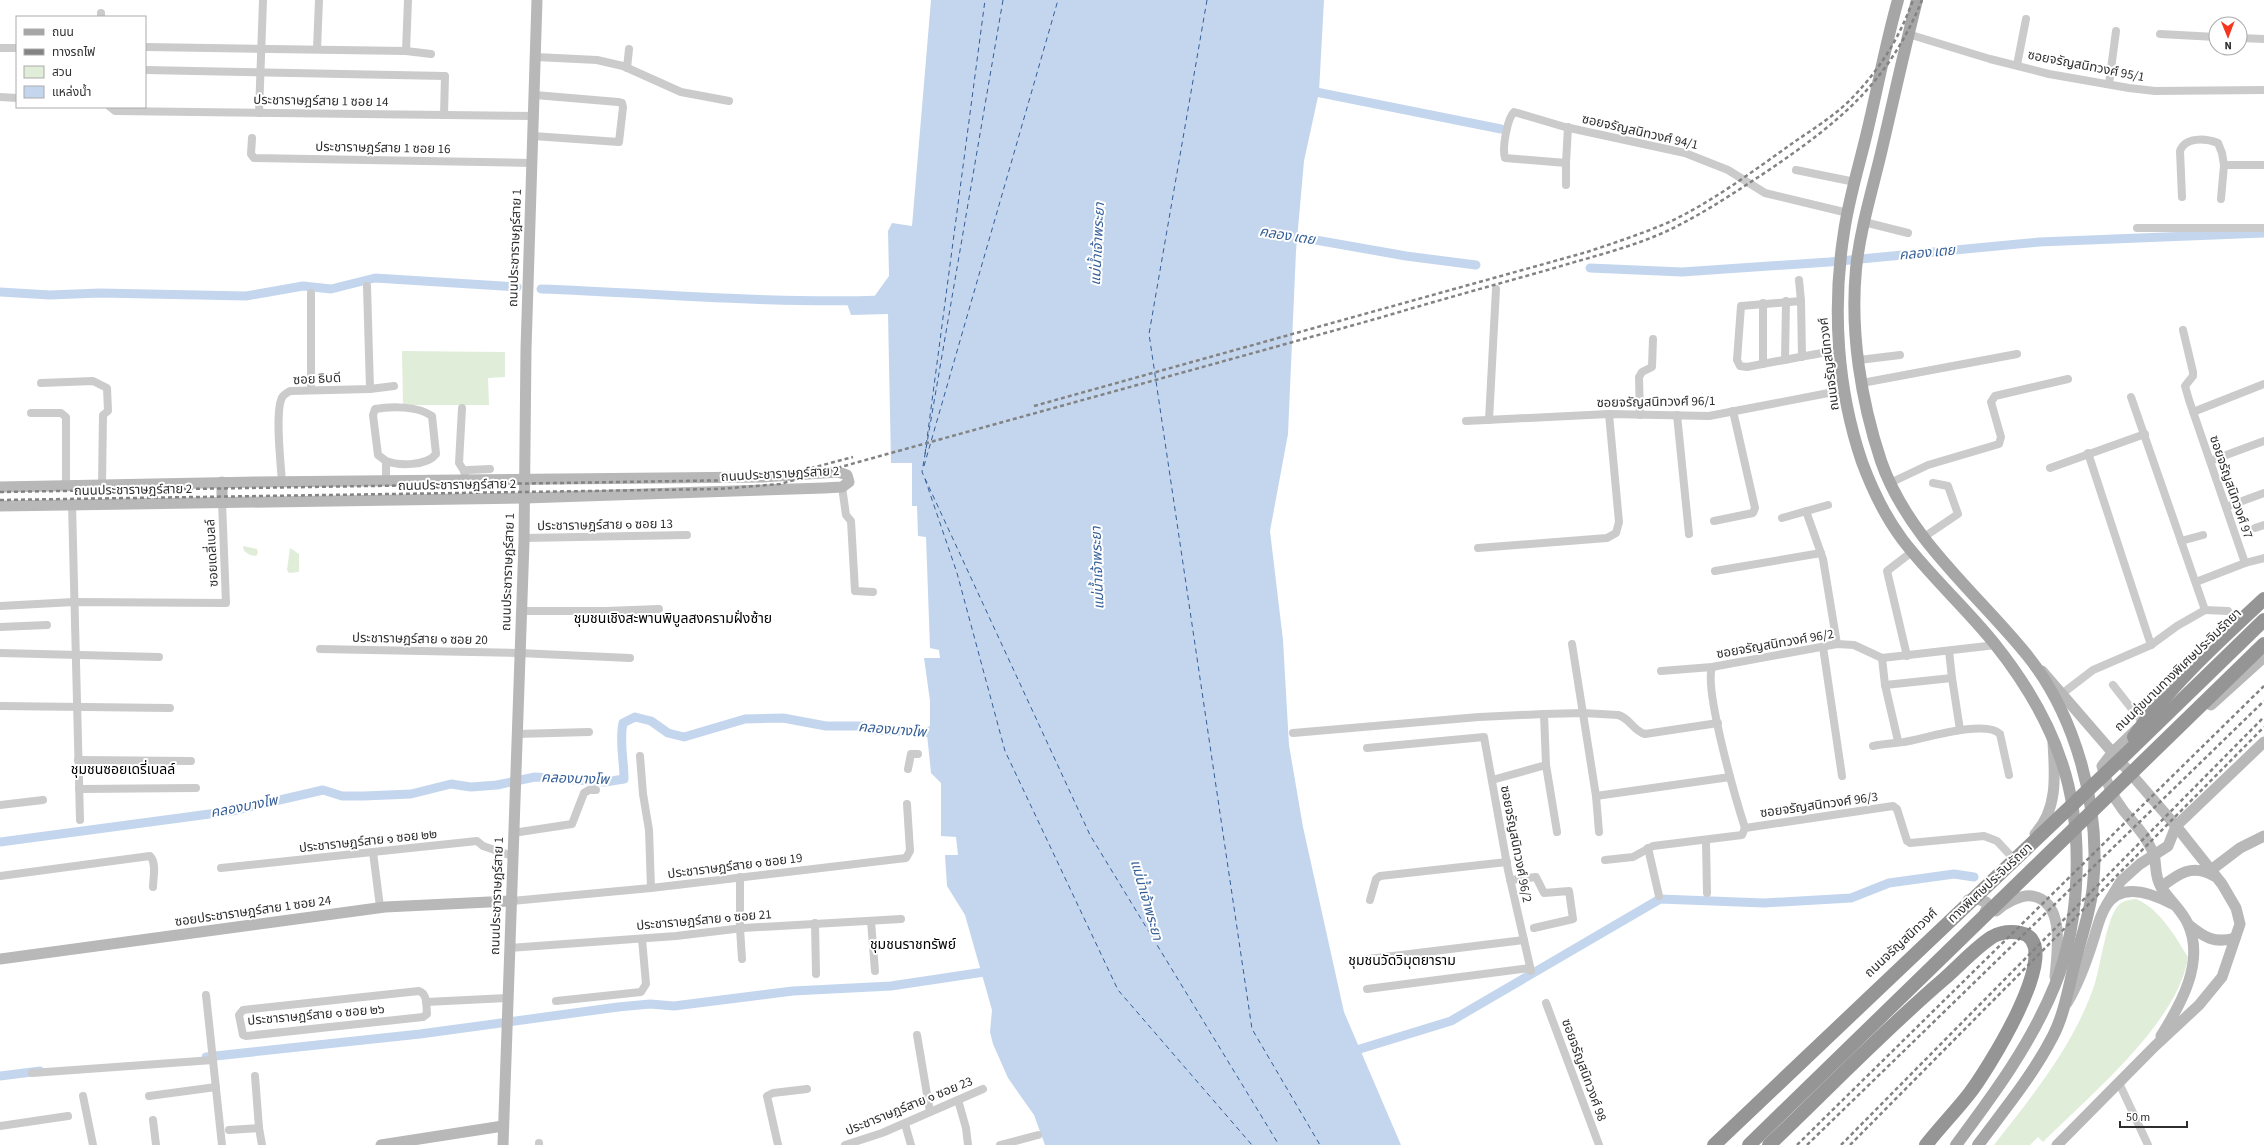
<svg xmlns="http://www.w3.org/2000/svg" width="2264" height="1145" font-family="'Source Sans 3','Noto Sans Thai',sans-serif">
<style>
.green{fill:#e0edd9}
.water{fill:#c4d6ee}
.lines{fill:none;stroke-linecap:round;stroke-linejoin:round}
.canal{stroke:#c4d6ee;stroke-width:9}
.ferry{stroke:#345e97;stroke-width:1;stroke-dasharray:5 4;stroke-linecap:butt}
.street{stroke:#cbcbcb;stroke-width:8}
.secondary{stroke:#b8b8b8;stroke-width:11}
.primary{stroke:#a6a6a6;stroke-width:12}
.highway{stroke:#959595;stroke-width:14}
.rail{stroke:#838383;stroke-width:2.5;stroke-dasharray:4 3;stroke-linecap:butt}
.highway-bridge{stroke:#959595;stroke-width:14}
.labels{text-anchor:middle;dominant-baseline:central;stroke-width:4;stroke-linejoin:round;paint-order:stroke}
.street-label{font-size:13px;fill:#2e2e2e;stroke:#fff}
.water-label{font-size:14px;font-style:italic;fill:#345e97;stroke:#fff}
.neighbourhood-label{font-size:14px;fill:#000;stroke:#fff}
</style>
<rect width="100%" height="100%" fill="#fff"/>
<g class="green">
<polygon points="402,351 505,352 505,377 488,378 489,405 403,405"/>
<polygon points="243,546 257,549 258,553 256,556 250,555 244,551"/>
<polygon points="290,548 299,554 299,572 289,573 287,570"/>
<path d="M2136 899C2160 909 2175 936 2188 957 2179 1022 2089 1096 2043 1142L2038 1137 2030 1145H1994C2033 1095 2075 1044 2095 983 2101 963 2106 922 2117 907 2122 900 2129 900 2136 899Z"/>
</g>
<polygon class="water" points="931,0 1324,0 1319,92 1304,161 1296,251 1288,434 1270,531 1283,640 1289,745 1303,827 1344,1012 1401,1145 1045,1145 1034,1115 1008,1078 993,1044 990,1032 992,1010 965,915 947,886 945,855 958,855 956,837 941,836 941,783 931,773 927,734 920,730 930,726 930,701 924,658 940,658 939,650 930,648 926,537 918,536 917,506 912,506 912,463 891,463 888,314 851,315 846,301 852,304 871,301 889,276 888,231 892,223 912,226"/>
<g class="lines">
<g class="canal">
<polyline points="1306,90 1501,129"/>
<polyline points="1287,235 1406,256 1476,265"/>
<polyline points="1590,268 1682,272 1829,262 2039,242 2264,233"/>
<path d="M541 289C655 293 769 304 883 300"/>
<polyline points="0,292 50,295 100,293 246,296 303,286 331,289 375,278 517,287"/>
<path d="M0 842 232 811 323 790 342 796H364L411 794 451 784 471 787 497 785 535 777 605 782 624 779C624 759 619 742 623 723L635 717 651 721 668 733 684 737 745 719 783 718 826 726H863L876 730 939 733"/>
<polyline points="1350,1052 1451,1021 1660,899 1764,903 1851,898 1889,883 1954,874 1974,877"/>
<polyline points="206,1057 420,1034 618,1007 650,1004 674,1006 793,991 891,986 991,971"/>
<polyline points="0,1076 40,1071"/>
</g>
<g class="ferry">
<polyline points="1003,0 922,472 1090,835 1279,1145"/>
<polyline points="1207,0 1149,334 1252,1029 1320,1145"/>
<polyline points="925,454 985,0"/>
<polyline points="924,466 1058,0"/>
<polyline points="925,479 957,573 1005,751 1118,990 1252,1145"/>
</g>
<g class="street">
<polyline points="101,13 101,17"/>
<polyline points="1908,34 1990,59 2049,74 2129,88 2155,91 2264,90"/>
<polyline points="2160,34 2216,37"/>
<polyline points="2240,38 2264,39"/>
<polyline points="145,47 406,51 431,54"/>
<polyline points="0,48 17,48"/>
<polyline points="317,49 319,0"/>
<polyline points="406,51 408,0"/>
<polyline points="536,57 597,60 623,66 681,92 729,101"/>
<polyline points="2017,65 2026,19"/>
<polyline points="627,68 629,49"/>
<polyline points="145,70 445,76 444,115"/>
<polyline points="2109,84 2116,31"/>
<polyline points="0,97 17,98"/>
<polyline points="110,107 115,111 534,116"/>
<polyline points="259,113 263,0"/>
<path d="M1568 127 1566 163 1505 158C1502 148 1507 119 1514 112L1565 127 1685 153 1728 170 1765 193 1848 213"/>
<polyline points="533,136 619,142 623,107 622,103 618,102 535,95"/>
<polyline points="252,138 251,154 254,158 532,163"/>
<polyline points="1566,163 1566,185"/>
<polyline points="1796,170 1855,182"/>
<path d="M2182 197 2180 151C2185 137 2205 138 2218 143L2222 153 2224 165H2264"/>
<polyline points="2221,199 2224,165"/>
<polyline points="1864,222 1908,233"/>
<polyline points="2137,228 2264,228"/>
<polyline points="1799,280 1801,301"/>
<polyline points="367,286 370,389"/>
<polyline points="1763,303 1763,364"/>
<polyline points="2183,330 2193,372 2193,376 2185,386 2189,400 2245,563"/>
<path d="M1802 357 1801 301 1741 306 1737 360 1740 366 1747 367C1778 361 1809 355 1840 350"/>
<polyline points="1785,360 1786,301"/>
<polyline points="1859,360 1900,355"/>
<polyline points="41,383 93,381 107,388 108,411 103,415 102,485"/>
<polyline points="1862,383 2017,354"/>
<polyline points="311,390 311,293"/>
<polyline points="462,408 459,463 464,471"/>
<polyline points="2193,412 2264,384"/>
<polyline points="31,413 61,413 66,417 66,486"/>
<polyline points="1640,415 1639,377 1642,372 1652,367 1653,339"/>
<polyline points="1677,415 1689,534"/>
<polyline points="1489,420 1496,289"/>
<polyline points="1466,421 1609,414 1709,416 1844,390"/>
<polyline points="2088,453 2151,645"/>
<path d="M386 461 378 455 373 415 375 409C391 406 418 406 432 416L436 454C427 466 399 466 386 461V481"/>
<polyline points="2210,461 2264,441"/>
<polyline points="2050,468 2145,434"/>
<polyline points="465,475 464,471 468,470 490,469"/>
<path d="M282 482C281 466 274 407 283 396 285 394 288 392 290 391L370 389 394 386"/>
<polyline points="1890,483 1928,465 1999,444 2001,437 1991,402 1995,396 2068,379"/>
<polyline points="842,487 846,515 851,521 855,591 873,592"/>
<polyline points="72,504 80,820"/>
<polyline points="2226,507 2264,493"/>
<polyline points="1806,511 1823,559 1837,644"/>
<polyline points="1782,518 1828,505"/>
<polyline points="1714,521 1753,513 1755,508 1733,411"/>
<polyline points="2255,528 2264,525"/>
<polyline points="1924,537 1958,514 1948,486 1933,483"/>
<polyline points="524,538 687,535"/>
<polyline points="2181,541 2203,535"/>
<polyline points="1478,548 1607,538 1616,533 1619,522 1609,414"/>
<polyline points="1715,571 1821,553"/>
<polyline points="2196,582 2245,563 2264,558"/>
<polyline points="0,606 74,602 226,603 222,502"/>
<polyline points="2205,610 2228,611"/>
<polyline points="521,611 606,611 659,609"/>
<polyline points="0,627 47,625"/>
<polyline points="1572,644 1596,796 1599,832"/>
<polyline points="1823,647 1842,776"/>
<polyline points="320,649 519,653 630,658"/>
<polyline points="1949,651 1952,678"/>
<polyline points="0,653 159,657"/>
<polyline points="1907,656 1887,571 1913,551"/>
<polyline points="1882,658 1885,685 1898,741"/>
<path d="M1712 667C1704 690 1736 800 1745 828"/>
<polyline points="1661,671 1712,667 1837,644 1854,645 1882,658 1996,645"/>
<polyline points="1885,685 1952,678 1960,730"/>
<polyline points="2113,685 2143,723"/>
<polyline points="2063,693 2093,670 2151,645 2177,626 2205,610 2131,397"/>
<polyline points="0,706 170,708"/>
<polyline points="1293,733 1479,717 1544,714"/>
<polyline points="517,734 589,732"/>
<path d="M1873 746C1883 744 1894 743 1904 742 1923 739 1986 719 2000 734L2009 775"/>
<polyline points="1367,748 1484,737 1508,870 1531,971"/>
<polyline points="640,756 643,794 649,830 651,888"/>
<polyline points="78,760 191,761"/>
<polyline points="1546,765 1557,832"/>
<polyline points="908,769 911,754 918,754"/>
<path d="M1492 780 1546 765 1544 714 1583 713 1618 715C1630 718 1633 731 1645 734L1718 723"/>
<polyline points="79,789 196,788"/>
<polyline points="1596,796 1730,777"/>
<polyline points="0,805 43,800"/>
<polyline points="1745,828 1893,806 1897,809 1907,841 1910,843 1984,836 1997,841 2012,857"/>
<polyline points="513,833 572,824 584,793 589,790 596,790"/>
<polyline points="1706,841 1707,893"/>
<polyline points="1648,848 1659,896"/>
<polyline points="373,852 380,907"/>
<polyline points="1605,860 1633,857 1653,846 1742,835 1745,828"/>
<polyline points="221,868 477,841 483,846 512,856"/>
<path d="M0 876 150 856C157 863 153 878 153 887"/>
<polyline points="740,877 740,928 742,959"/>
<polyline points="1510,880 1536,877 1544,893 1569,891 1573,919 1534,928"/>
<polyline points="1370,900 1376,879 1380,876 1507,862"/>
<polyline points="512,901 651,888 906,858 910,851 907,804"/>
<polyline points="871,921 875,971"/>
<polyline points="815,923 816,974"/>
<polyline points="509,948 676,936 743,928 901,919"/>
<polyline points="1352,961 1524,940"/>
<polyline points="1367,989 1530,968"/>
<path d="M419 991C428 994 426 1006 427 1014L423 1017 246 1036 243 1035 239 1015 243 1010Z"/>
<polyline points="206,995 222,1145"/>
<polyline points="556,1001 641,992 646,984 642,939"/>
<polyline points="426,1002 507,998"/>
<polyline points="1546,1003 1599,1145"/>
<polyline points="917,1035 930,1112"/>
<polyline points="32,1073 213,1060"/>
<polyline points="255,1076 259,1128"/>
<polyline points="2119,1083 2148,1145"/>
<polyline points="83,1096 93,1145"/>
<polyline points="149,1096 216,1087"/>
<polyline points="958,1100 966,1128 968,1145"/>
<polyline points="153,1120 156,1145"/>
<polyline points="905,1124 911,1145"/>
<polyline points="0,1126 68,1116"/>
<polyline points="229,1130 259,1128 262,1145"/>
<polyline points="539,1145 539,1143"/>
<polyline points="778,1145 767,1096 773,1093 807,1089"/>
<polyline points="845,1145 882,1133 983,1089"/>
<polyline points="1000,1145 1038,1135"/>
</g>
<g class="secondary">
<polyline points="0,487 256,482 762,477 838,472 847,475 849,482 842,487 824,488 525,498 0,506"/>
<polyline points="222,502 222,482"/>
<polyline points="2042,671 2176,826 2222,884 2236,908 2240,924 2222,977 2199,1005 2155,1046 2057,1145"/>
<polyline points="2211,705 2264,657"/>
<path d="M2137 729 2112 753 2102 766C2106 782 2113 797 2123 810 2130 819 2138 827 2144 836 2147 841 2152 849 2154 855 2157 866 2154 875 2161 887 2169 900 2182 910 2188 924 2205 962 2181 1004 2161 1036"/>
<path d="M2035 834C2058 809 2055 775 2053 743"/>
<polyline points="2211,870 2240,848 2264,836"/>
<path d="M2161 887C2178 874 2192 863 2214 876"/>
<polyline points="1968,900 1978,899 1986,902 1987,907 1983,917"/>
<polyline points="2107,904 2121,881 2140,864 2168,846 2176,826 2264,742"/>
<path d="M1996 911C2004 904 2021 894 2032 896 2066 902 2057 952 2055 977"/>
<path d="M2189 925C2204 937 2214 944 2235 938"/>
<polyline points="0,959 385,907 512,901"/>
<path d="M2067 1003C2079 983 2086 963 2093 941 2097 929 2099 917 2106 906 2121 881 2153 894 2172 904"/>
<polyline points="381,1145 503,1126"/>
<polyline points="503,1145 524,542 526,349 537,0"/>
</g>
<g class="primary">
<path d="M1898 0C1886 42 1878 86 1868 128 1860 163 1849 197 1844 232 1832 308 1837 389 1862 462 1872 489 1885 516 1902 539 1930 576 1965 607 1994 643 2022 678 2048 720 2062 763 2084 829 2081 921 2055 985 2031 1044 1994 1094 1956 1145"/>
<path d="M1917 0C1904 51 1893 102 1881 153 1872 191 1860 230 1856 269 1850 332 1861 401 1881 461 1908 539 1977 593 2027 655 2076 716 2101 808 2093 885 2091 910 2082 934 2076 958 2069 984 2065 1013 2053 1036 2033 1075 2004 1110 1978 1145"/>
</g>
<path class="highway" d="M1769 1145C1827 1090 1883 1031 1944 979 1959 966 1975 948 1992 937 2001 932 2011 931 2021 933 2069 943 1984 1075 1969 1094 1955 1112 1940 1127 1926 1145"/>
<g class="rail">
<path d="M1034 406 1587 252C1614 243 1641 234 1667 223 1709 204 1752 172 1790 145 1811 130 1835 116 1853 97 1880 69 1900 37 1913 0"/>
<polyline points="0,492 742,480 785,475 853,457"/>
<path d="M0 500 718 489 780 484C979 428 1179 374 1379 318 1436 301 1494 285 1551 269 1590 257 1630 248 1667 231 1701 215 1734 193 1766 172 1838 123 1888 84 1922 0"/>
<polyline points="1797,1145 2264,686"/>
<polyline points="1807,1145 2264,701"/>
<polyline points="1841,1145 2264,717"/>
<polyline points="1850,1145 2264,727"/>
</g>
<g class="highway-bridge">
<path d="M2134 737C2167 688 2220 640 2264 599"/>
<polyline points="1714,1145 2126,754 2264,620"/>
<polyline points="1749,1145 2264,644"/>
</g>
</g>
<g class="labels">
<g class="street-label">
<text transform="translate(2086 66) rotate(11)">ซอยจรัญสนิทวงศ์ 95/1</text>
<text transform="translate(321 101) rotate(1)">ประชาราษฎร์สาย 1 ซอย 14</text>
<text transform="translate(1640 132) rotate(13)">ซอยจรัญสนิทวงศ์ 94/1</text>
<text transform="translate(383 148) rotate(1)">ประชาราษฎร์สาย 1 ซอย 16</text>
<text transform="translate(515 248) rotate(-88)">ถนนประชาราษฎร์สาย 1</text>
<text transform="translate(1829 364) rotate(-97)">ถนนจรัญสนิทวงศ์</text>
<text transform="translate(317 379) rotate(-3)">ซอย ธิบดี</text>
<text transform="translate(1656 402) rotate(-1)">ซอยจรัญสนิทวงศ์ 96/1</text>
<text transform="translate(780 474) rotate(-3)">ถนนประชาราษฎร์สาย 2</text>
<text transform="translate(457 485) rotate(-1)">ถนนประชาราษฎร์สาย 2</text>
<text transform="translate(2231 487) rotate(71)">ซอยจรัญสนิทวงศ์ 97</text>
<text transform="translate(133 490) rotate(-1)">ถนนประชาราษฎร์สาย 2</text>
<text transform="translate(605 525) rotate(-1)">ประชาราษฎร์สาย ๑ ซอย 13</text>
<text transform="translate(212 553) rotate(-93)">ซอยเดลี่เบลล์</text>
<text transform="translate(508 572) rotate(-88)">ถนนประชาราษฎร์สาย 1</text>
<text transform="translate(420 639) rotate(1)">ประชาราษฎร์สาย ๑ ซอย 20</text>
<text transform="translate(1775 644) rotate(-10)">ซอยจรัญสนิทวงศ์ 96/2</text>
<text transform="translate(2178 670) rotate(-44)">ถนนคู่ขนานทางพิเศษประจิมรัถยา</text>
<text transform="translate(1819 805) rotate(-8)">ซอยจรัญสนิทวงศ์ 96/3</text>
<text transform="translate(368 841) rotate(-6)">ประชาราษฎร์สาย ๑ ซอย ๒๒</text>
<text transform="translate(1516 844) rotate(79)">ซอยจรัญสนิทวงศ์ 96/2</text>
<text transform="translate(735 866) rotate(-7)">ประชาราษฎร์สาย ๑ ซอย 19</text>
<text transform="translate(1990 883) rotate(-43)">ทางพิเศษประจิมรัถยา</text>
<text transform="translate(497 896) rotate(-88)">ถนนประชาราษฎร์สาย 1</text>
<text transform="translate(253 911) rotate(-8)">ซอยประชาราษฎร์สาย 1 ซอย 24</text>
<text transform="translate(704 920) rotate(-5)">ประชาราษฎร์สาย ๑ ซอย 21</text>
<text transform="translate(1901 943) rotate(-43)">ถนนจรัญสนิทวงศ์</text>
<text transform="translate(316 1015) rotate(-5)">ประชาราษฎร์สาย ๑ ซอย ๒๖</text>
<text transform="translate(1584 1070) rotate(70)">ซอยจรัญสนิทวงศ์ 98</text>
<text transform="translate(909 1106) rotate(-22)">ประชาราษฎร์สาย ๑ ซอย 23</text>
</g>
<g class="water-label">
<text transform="translate(1287 236) rotate(9)">คลอง เตย</text>
<text transform="translate(1098 244) rotate(-87)">แม่น้ำเจ้าพระยา</text>
<text transform="translate(1927 253) rotate(-5)">คลอง เตย</text>
<text transform="translate(1098 568) rotate(-92)">แม่น้ำเจ้าพระยา</text>
<text transform="translate(892 730) rotate(5)">คลองบางโพ</text>
<text transform="translate(575 779) rotate(2)">คลองบางโพ</text>
<text transform="translate(244 807) rotate(-11)">คลองบางโพ</text>
<text transform="translate(1146 900) rotate(74)">แม่น้ำเจ้าพระยา</text>
</g>
<g class="neighbourhood-label">
<text x="673" y="619">ชุมชนเชิงสะพานพิบูลสงครามฝั่งซ้าย</text>
<text x="123" y="770">ชุมชนซอยเดรี่เบลล์</text>
<text x="913" y="945">ชุมชนราชทรัพย์</text>
<text x="1402" y="961">ชุมชนวัดวิมุตยาราม</text>
</g>
</g>
<rect x="16" y="16" width="130" height="92" fill="#ffffff" stroke="#ababab"/>
<rect x="24" y="29" width="20" height="6" fill="#a6a6a6" stroke="#ababab"/>
<text x="52" y="36" font-size="12" fill="#2e2e2e">ถนน</text>
<rect x="24" y="49" width="20" height="6" fill="#838383" stroke="#ababab"/>
<text x="52" y="56" font-size="12" fill="#2e2e2e">ทางรถไฟ</text>
<rect x="24" y="66" width="20" height="12" fill="#e0edd9" stroke="#ababab"/>
<text x="52" y="76" font-size="12" fill="#2e2e2e">สวน</text>
<rect x="24" y="86" width="20" height="12" fill="#c4d6ee" stroke="#ababab"/>
<text x="52" y="96" font-size="12" fill="#2e2e2e">แหล่งน้ำ</text>
<g transform="translate(2228 36) rotate(179)"><circle r="19" fill="#ffffff" stroke="#ababab"/>
<path d="M0-3L7 15L0 10L-7 15Z" fill="#f5371f"/>
<text y="-6" font-size="11" font-weight="bold" text-anchor="middle" fill="#2e2e2e">N</text>
</g>
<path d="M2120 1121v6h67v-6" fill="none" stroke="#2e2e2e" stroke-width="2"/>
<text x="2126" y="1121" font-size="12" fill="#2e2e2e" stroke="#ffffff" stroke-width="3" paint-order="stroke">50 m</text>
</svg>
